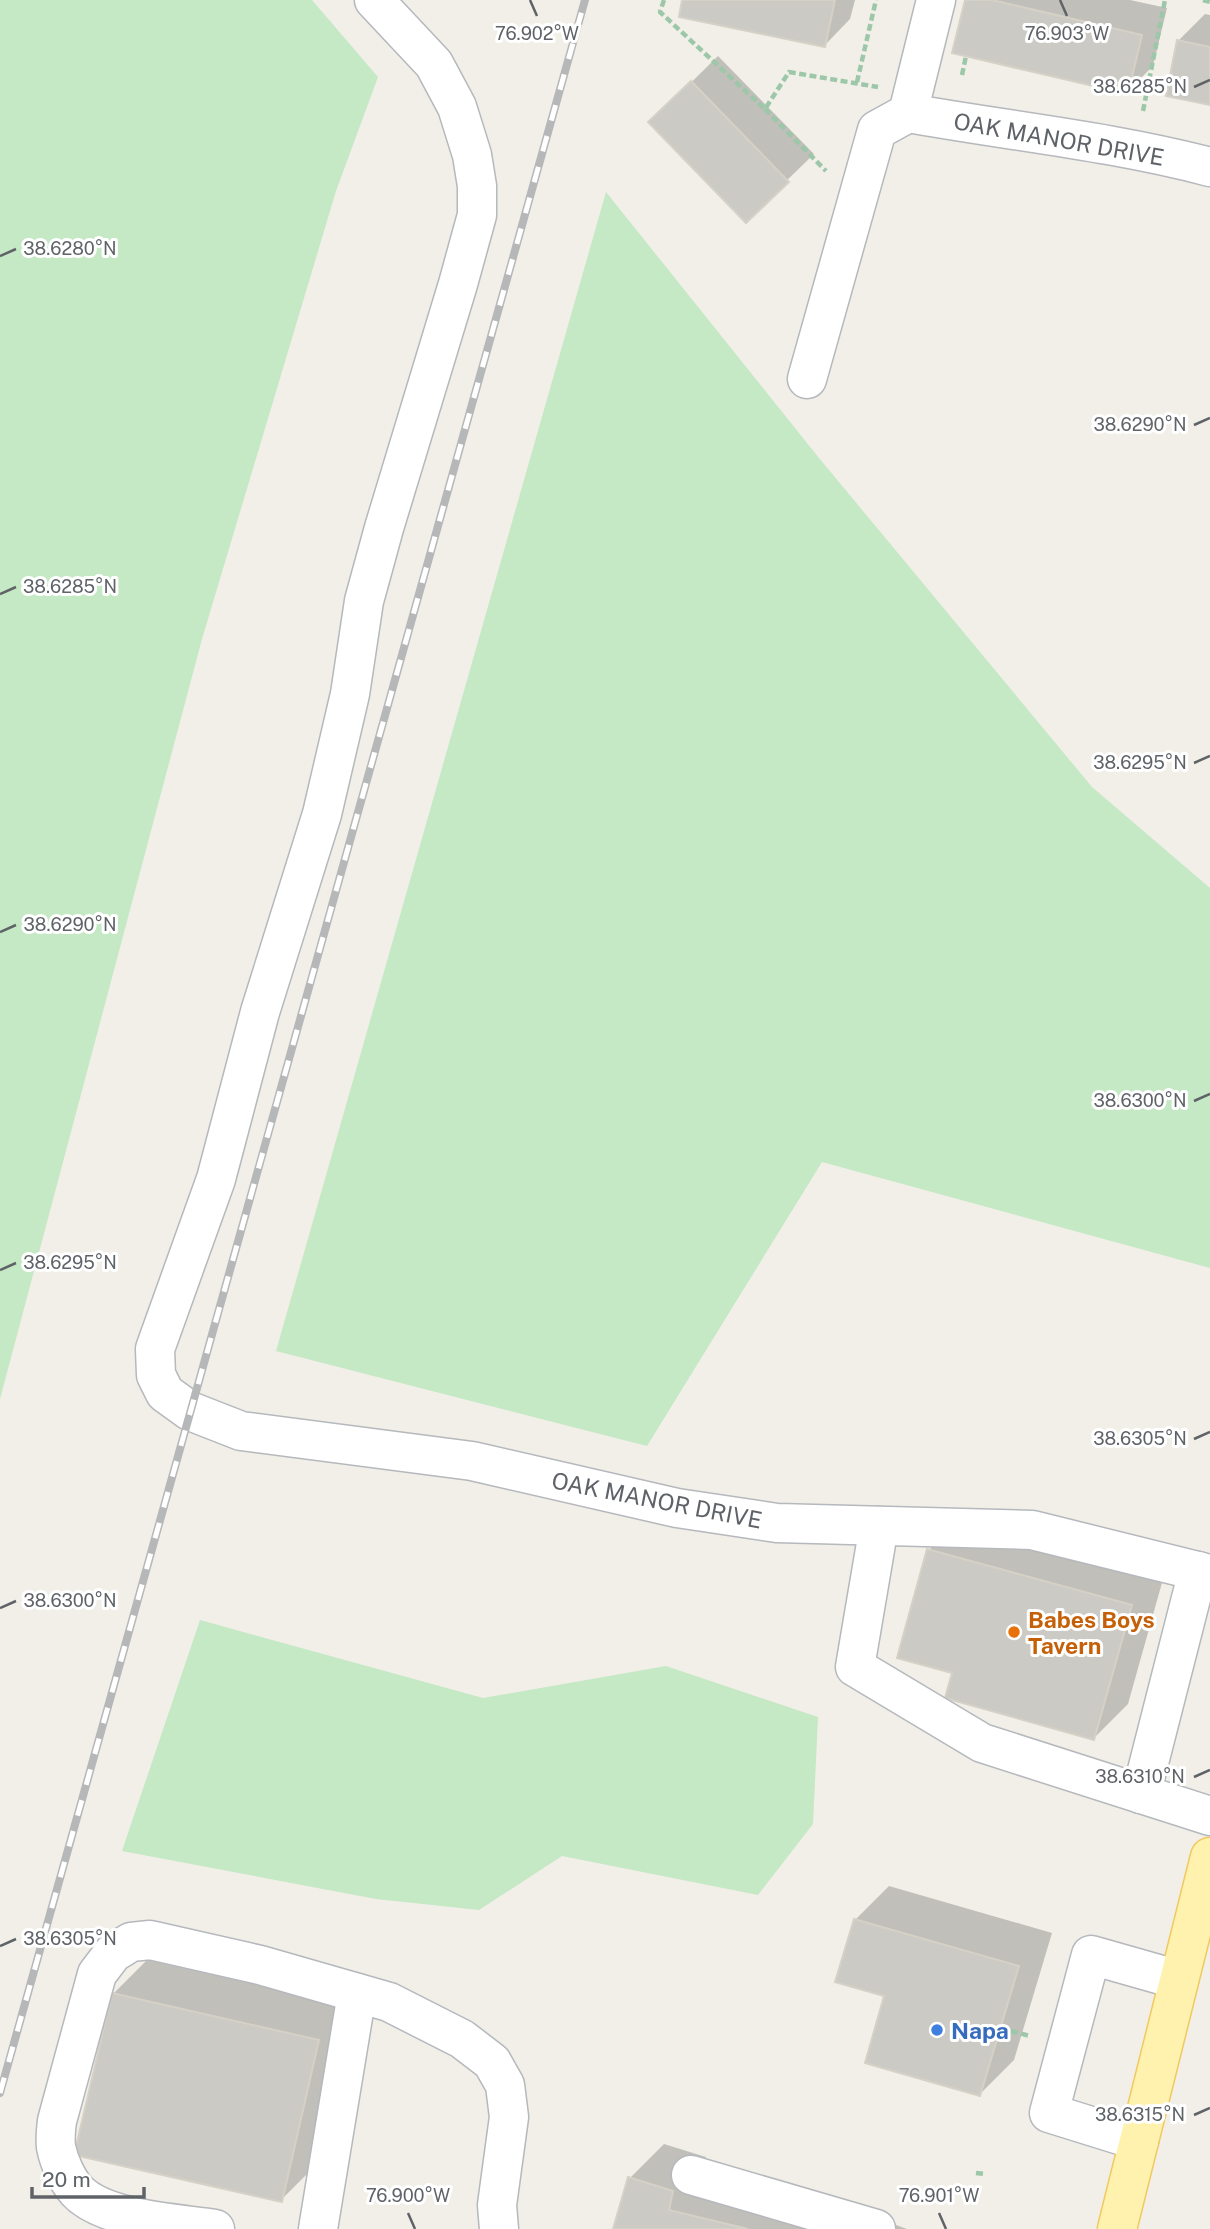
<svg xmlns="http://www.w3.org/2000/svg" width="1210" height="2229" font-family="'Public Sans',sans-serif">
<style>
.green{fill:#c5e8c5}
.shadow{fill:#0003}
.building{fill:#cccac5;stroke:#d6d1c6;stroke-width:2}
.lines{fill:none;stroke-linecap:round;stroke-linejoin:round}
.minor-casing{stroke:#b5b8bc;stroke-width:41}
.major-casing{stroke:#f2c960;stroke-width:41}
.path{stroke:#9cc7a9;stroke-width:4.5;stroke-dasharray:7 3.5;stroke-linecap:butt}
.minor{stroke:#fff;stroke-width:38}
.major{stroke:#fff2af;stroke-width:38}
.rail-casing{stroke:#b6b7b8;stroke-width:8}
.rail{stroke:#fff;stroke-width:5;stroke-dasharray:16;stroke-linecap:butt}
.ticks{fill:none;stroke:#5f6368;stroke-width:2.5}
.food-dot{fill:#e8710a;stroke:#fff;stroke-width:2.5}
.shop-dot{fill:#3f7fe0;stroke:#fff;stroke-width:2.5}
.labels{text-anchor:middle;dominant-baseline:central;stroke-width:6;stroke-linejoin:round;paint-order:stroke}
.street-label{font-size:23px;fill:#5f6368;stroke:#fff}
.food-label{font-size:23px;font-weight:bold;fill:#c56008;stroke:#fff;text-anchor:start}
.shop-label{font-size:23px;font-weight:bold;fill:#366cbe;stroke:#fff;text-anchor:start}
.ticks-label{font-size:18px;text-anchor:middle;fill:#5f6368;stroke:#fff;stroke-width:6;stroke-linejoin:round;paint-order:stroke}
</style>
<rect width="100%" height="100%" fill="#f1efe8"/>
<g class="green">
<polygon points="0,0 312,0 378,77 336,191 202,639 0,1399"/>
<polygon points="606,192 819,458 1092,787 1210,888 1210,1268 822,1162 647,1446 276,1351"/>
<polygon points="200,1620 483,1698 666,1666 818,1717 813,1824 758,1895 562,1856 479,1910 376,1899 122,1851"/>
</g>
<g class="shadow">
<polygon points="684,0 855,0 850,19 824,46"/>
<polygon points="967,0 1130,0 1167,8 1153,66 1127,92"/>
<polygon points="1205,14 1210,15 1210,103 1178,41"/>
<polygon points="718,56 814,154 746,220 651,122"/>
<polygon points="963,1516 1165,1572 1128,1704 1094,1738 954,1672 929,1550"/>
<polygon points="889,1886 1052,1933 1014,2060 980,2094 855,1920"/>
<polygon points="147,1960 352,2006 315,2166 281,2200 113,1994"/>
<polygon points="664,2144 706,2157 702,2176 888,2222 907,2229 615,2229 630,2178"/>
</g>
<g class="building">
<polygon points="682,0 835,0 825,47 679,17"/>
<polygon points="965,0 992,0 1142,35 1128,94 952,53"/>
<polygon points="1177,40 1210,47 1210,105 1166,96"/>
<polygon points="691,81 789,182 746,223 648,122"/>
<polygon points="927,1549 1132,1605 1094,1740 945,1698 952,1673 897,1658"/>
<polygon points="854,1919 1019,1966 980,2096 865,2063 884,1996 835,1982"/>
<polygon points="112,1993 319,2040 282,2202 74,2155"/>
<polygon points="628,2177 673,2191 669,2210 748,2229 613,2229"/>
</g>
<g class="lines">
<defs>
<g id="minor">
<polyline points="374,0 434,64 457,107 472,155 477,186 477,215 458,284 384,528 364,601 350,694 322,814 260,1012 216,1179 155,1349 156,1375 165,1393 190,1411 241,1431 472,1461 677,1508 777,1523 1032,1530 1210,1574"/>
<path d="M908 113C1009 131 1111 141 1210 167"/>
<polyline points="807,379 877,130 908,113 936,0"/>
<polyline points="879,1526 855,1667 982,1743 1210,1816"/>
<polyline points="1141,1794 1198,1571"/>
<polyline points="1139,2141 1049,2113 1091,1955 1179,1980"/>
<polyline points="691,2175 876,2229"/>
<path d="M215 2229C176 2223 104 2220 77 2191 67 2180 59 2162 56 2147 55 2139 56 2129 57 2121L97 1974 113 1953 131 1942 150 1940 260 1965 389 2002 462 2039 492 2062 505 2085 509 2117 497 2205 499 2229"/>
<polyline points="318,2229 357,1993"/>
</g>
<polyline id="major" points="1117,2229 1210,1857"/>
</defs>
<use href="#minor" class="minor-casing"/>
<use href="#major" class="major-casing"/>
<g class="path">
<polyline points="664,0 660,12 765,109 789,72 878,87"/>
<polyline points="1203,0 1210,2"/>
<polyline points="962,75 966,56"/>
<polyline points="857,82 876,0"/>
<polyline points="765,109 826,171"/>
<polyline points="1143,111 1165,0"/>
<polyline points="1011,2031 1030,2036"/>
<polyline points="976,2173 985,2174"/>
</g>
<use href="#minor" class="minor"/>
<use href="#major" class="major"/>
<defs>
<polyline id="rail" points="0,2093 585,0"/>
</defs>
<use href="#rail" class="rail-casing"/>
<use href="#rail" class="rail"/>
</g>
<path class="ticks" d="M530 0 537 16M1060 0 1067 16M1194 87 1210 80M0 256 16 249M1194 425 1210 418M0 594 16 587M1194 763 1210 756M0 932 16 925M1194 1101 1210 1094M0 1270 16 1263M1194 1439 1210 1432M0 1608 16 1601M1194 1777 1210 1770M0 1946 16 1939M1194 2115 1210 2108M408 2213 415 2229M939 2213 946 2229"/>
<circle class="food-dot" cx="1014" cy="1632" r="7"/>
<circle class="shop-dot" cx="937" cy="2030" r="7"/>
<g class="labels">
<g class="street-label">
<text transform="translate(1059 139) rotate(10)">OAK MANOR DRIVE</text>
<text transform="translate(657 1500) rotate(11)">OAK MANOR DRIVE</text>
</g>
<g class="food-label">
<text x="1028" y="1619">Babes Boys<tspan x="1028" dy="26">Tavern</tspan></text>
</g>
<g class="shop-label">
<text x="951" y="2030">Napa</text>
</g>
</g>
<g class="ticks-label">
<text x="537" y="40">76.902°W</text>
<text x="1067" y="40">76.903°W</text>
<text x="1140" y="93">38.6285°N</text>
<text x="70" y="255">38.6280°N</text>
<text x="1140" y="431">38.6290°N</text>
<text x="70" y="593">38.6285°N</text>
<text x="1140" y="769">38.6295°N</text>
<text x="70" y="931">38.6290°N</text>
<text x="1140" y="1107">38.6300°N</text>
<text x="70" y="1269">38.6295°N</text>
<text x="1140" y="1445">38.6305°N</text>
<text x="70" y="1607">38.6300°N</text>
<text x="1140" y="1783">38.6310°N</text>
<text x="70" y="1945">38.6305°N</text>
<text x="1140" y="2121">38.6315°N</text>
<text x="408" y="2202">76.900°W</text>
<text x="939" y="2202">76.901°W</text>
</g>
<path d="M32 2187v10h112v-10" fill="none" stroke="#5f6368" stroke-width="3.5"/>
<text x="42" y="2187" font-size="21" fill="#5f6368" stroke="#ffffff" stroke-width="5" paint-order="stroke">20 m</text>
</svg>
